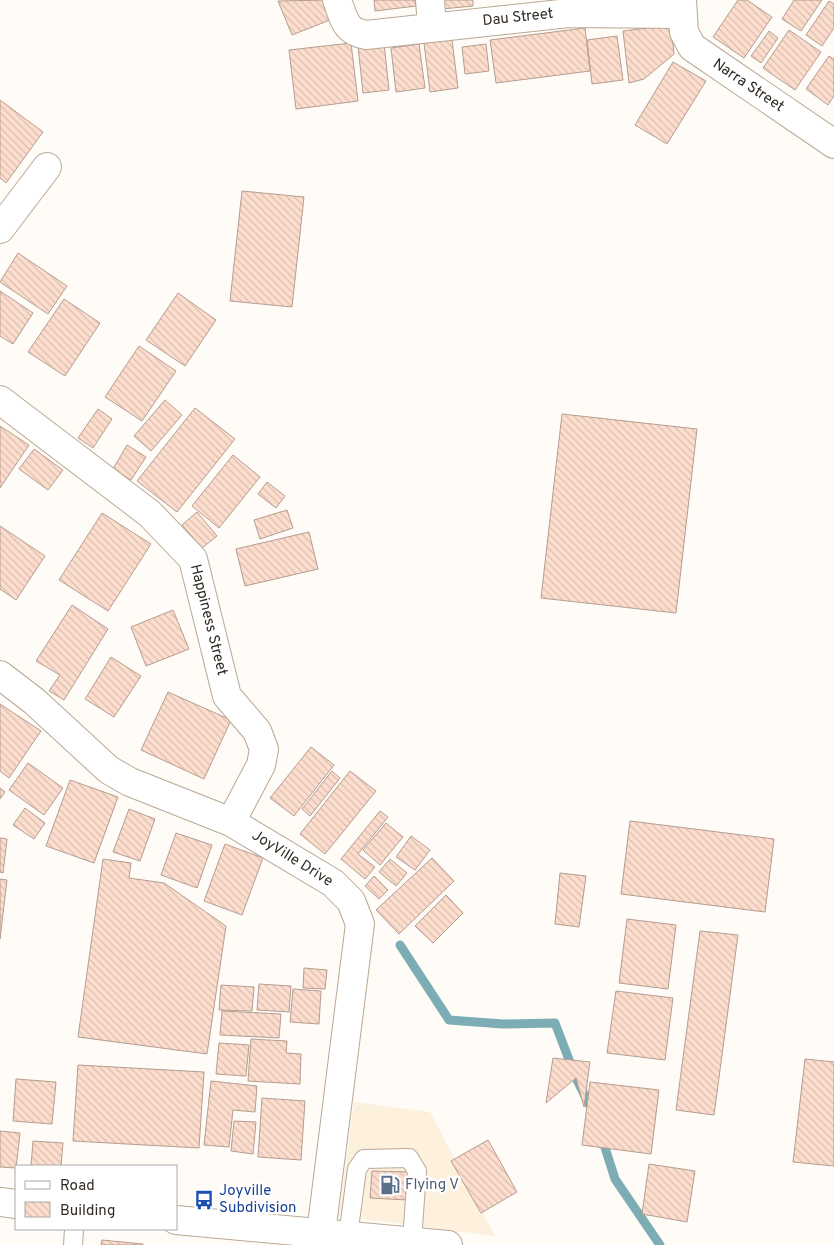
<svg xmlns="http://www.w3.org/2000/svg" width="834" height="1245" font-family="Overpass,sans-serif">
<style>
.commercial{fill:#fdf0dc}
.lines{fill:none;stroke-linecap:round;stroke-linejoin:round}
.stream{stroke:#7dadb4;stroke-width:9}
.building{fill:url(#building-back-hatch);stroke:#b59d91}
.service-casing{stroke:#b9a895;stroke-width:20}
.minor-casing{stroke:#b9a895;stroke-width:30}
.secondary-casing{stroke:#b9a895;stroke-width:30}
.service{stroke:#fff;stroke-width:18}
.minor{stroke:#fff;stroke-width:28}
.secondary{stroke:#fff;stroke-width:28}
.labels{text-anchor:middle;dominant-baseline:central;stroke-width:5;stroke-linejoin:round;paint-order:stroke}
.street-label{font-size:15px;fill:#322b23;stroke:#fff}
.service-label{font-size:15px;fill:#4e5e75;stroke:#fff;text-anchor:start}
.transit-label{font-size:15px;fill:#164399;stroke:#fff;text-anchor:start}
</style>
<defs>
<pattern id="building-back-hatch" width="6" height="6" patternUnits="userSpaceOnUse" patternTransform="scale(1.25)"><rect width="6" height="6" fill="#fdddcd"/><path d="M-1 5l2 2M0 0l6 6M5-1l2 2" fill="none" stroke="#d9beb0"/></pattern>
</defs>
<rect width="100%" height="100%" fill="#fffbf7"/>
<polygon class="commercial" points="354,1102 430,1112 495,1236 339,1216"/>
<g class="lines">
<g class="stream">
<polyline points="400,945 449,1020 503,1024 555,1023 576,1078 593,1112"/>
<polyline points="602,1138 615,1179 660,1245"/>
</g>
</g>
<g class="building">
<polygon points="328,0 335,18 292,35 278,1"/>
<polygon points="374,0 415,0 416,6 375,11"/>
<polygon points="441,0 473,0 473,6 442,9"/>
<polygon points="738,0 747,0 772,17 744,58 713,37"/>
<polygon points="794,0 822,0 801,31 782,19"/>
<polygon points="829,1 834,4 834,28 822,46 806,35"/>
<polygon points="671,25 674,54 644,79 629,83 623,31"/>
<polygon points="585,28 590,71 496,83 490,40"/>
<polygon points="789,30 821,52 795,90 763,68"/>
<polygon points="769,31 778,38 761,63 751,56"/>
<polygon points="617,36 623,80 592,84 587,40"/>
<polygon points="452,40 458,88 430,92 424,43"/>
<polygon points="351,43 358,101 296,109 289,50"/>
<polygon points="384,43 389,90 363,93 358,46"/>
<polygon points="419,44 425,88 396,92 391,48"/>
<polygon points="486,44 489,71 465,74 462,47"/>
<polygon points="829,56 834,59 834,96 828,105 806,89"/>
<polygon points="673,62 706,81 667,144 635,125"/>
<polygon points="0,100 43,132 6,183 0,178"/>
<polygon points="242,191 304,197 292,307 230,301"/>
<polygon points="18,253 67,286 48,314 0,282"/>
<polygon points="0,291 33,313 13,344 0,336"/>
<polygon points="178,293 216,320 185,366 146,340"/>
<polygon points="64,299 100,323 65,376 28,352"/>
<polygon points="139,346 176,371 142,421 105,397"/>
<polygon points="165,400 182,415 151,451 134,436"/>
<polygon points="195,408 235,439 177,512 137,481"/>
<polygon points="98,409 112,419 93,448 78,438"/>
<polygon points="562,414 697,429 676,613 541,598"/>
<polygon points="0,426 29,445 0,488"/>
<polygon points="127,445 146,457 131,480 113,469"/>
<polygon points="34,449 63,470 48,490 19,469"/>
<polygon points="233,455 260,477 219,528 192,506"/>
<polygon points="267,482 285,496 276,508 258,494"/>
<polygon points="287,510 293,528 260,539 254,520"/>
<polygon points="197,512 217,536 202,548 182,525"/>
<polygon points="102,513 151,544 108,611 59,580"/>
<polygon points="0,526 45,556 16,600 0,589"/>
<polygon points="309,532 318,569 245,586 236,549"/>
<polygon points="72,605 108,629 64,700 49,691 60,675 36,661"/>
<polygon points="173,610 189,649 146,666 131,627"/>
<polygon points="111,657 141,676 114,717 85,699"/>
<polygon points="168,692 231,720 204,779 141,750"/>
<polygon points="0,704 41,731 9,778 0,771"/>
<polygon points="311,747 334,765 294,816 270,798"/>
<polygon points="28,763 63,788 44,815 9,790"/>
<polygon points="332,771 340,778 310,816 302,809"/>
<polygon points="350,771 376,791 325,854 300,834"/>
<polygon points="70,780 118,797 94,863 46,846"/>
<polygon points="0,788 5,792 0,799"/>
<polygon points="25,808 45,823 34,839 13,825"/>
<polygon points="129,809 155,819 140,861 113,852"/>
<polygon points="380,811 388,817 358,854 375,867 365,879 341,859"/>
<polygon points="630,821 774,839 765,912 621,894"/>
<polygon points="386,823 403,837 380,865 363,850"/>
<polygon points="176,833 212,845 197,888 161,875"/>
<polygon points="411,836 430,850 415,870 396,857"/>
<polygon points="0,838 7,839 3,873 0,872"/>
<polygon points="225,844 263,858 242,915 204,901"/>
<polygon points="432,858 454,881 399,934 376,910"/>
<polygon points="103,859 131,863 129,878 164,883 226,926 207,1054 78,1037"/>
<polygon points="390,859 407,873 396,886 379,872"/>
<polygon points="560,873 586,876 579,927 555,924"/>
<polygon points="374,876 388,890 379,899 365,886"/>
<polygon points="0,879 7,880 0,939"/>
<polygon points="446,895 463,913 433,943 415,926"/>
<polygon points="627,919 676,925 668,989 619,983"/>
<polygon points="700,931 738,935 714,1115 676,1110"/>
<polygon points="304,968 327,970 325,989 303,988"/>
<polygon points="259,984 291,986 289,1012 257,1010"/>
<polygon points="221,985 254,987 252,1011 219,1010"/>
<polygon points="293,989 321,991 319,1024 290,1022"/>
<polygon points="616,991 673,998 665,1060 607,1053"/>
<polygon points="222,1011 281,1014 279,1038 220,1035"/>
<polygon points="251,1039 287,1041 286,1053 301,1054 300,1084 248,1081"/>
<polygon points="219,1043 249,1045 246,1076 216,1074"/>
<polygon points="553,1058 590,1062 584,1107 576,1078 546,1103"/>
<polygon points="805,1059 834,1062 834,1166 793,1162"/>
<polygon points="78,1065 204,1072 199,1148 73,1141"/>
<polygon points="16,1079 56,1082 52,1124 13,1121"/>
<polygon points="211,1081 257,1086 255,1112 233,1110 229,1147 204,1145"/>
<polygon points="590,1082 659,1090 651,1154 582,1145"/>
<polygon points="262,1098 305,1101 301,1160 258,1157"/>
<polygon points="234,1121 256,1122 253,1154 231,1151"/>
<polygon points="0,1131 20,1133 16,1168 0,1167"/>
<polygon points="488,1140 517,1192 481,1213 451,1161"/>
<polygon points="33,1141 63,1143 61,1166 31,1166"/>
<polygon points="649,1164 695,1171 687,1222 642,1214"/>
<polygon points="372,1171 409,1172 408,1200 370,1198"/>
<polygon points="102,1240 143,1244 143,1245 101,1245"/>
</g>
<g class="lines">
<defs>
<g id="service">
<polyline points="348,1236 357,1169 364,1159 409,1158 417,1171 412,1241"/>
<polyline points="73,1245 74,1229"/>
</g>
<g id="minor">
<path d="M337 0C344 18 344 31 366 35L569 13 682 14"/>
<polyline points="430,0 432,27"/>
<polyline points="682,0 684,32 692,47 834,144"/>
<polyline points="0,229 47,167"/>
<polyline points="0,400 150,514 193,559 227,696 257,731 264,749 261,765 231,822"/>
<polyline points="0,675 34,701 109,770 130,782 231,822 333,883 351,901 360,924 321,1233"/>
</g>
<g id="secondary">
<polyline points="0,1202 16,1204"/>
<polyline points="176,1220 448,1245"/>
</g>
</defs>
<use href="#service" class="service-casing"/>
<use href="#minor" class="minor-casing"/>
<use href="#secondary" class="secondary-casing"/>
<use href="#service" class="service"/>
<use href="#minor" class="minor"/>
<use href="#secondary" class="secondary"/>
</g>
<defs>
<symbol id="fuel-bare" viewBox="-9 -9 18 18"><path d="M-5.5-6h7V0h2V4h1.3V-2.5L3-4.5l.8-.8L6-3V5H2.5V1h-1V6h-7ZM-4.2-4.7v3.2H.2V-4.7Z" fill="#5c6f8a" stroke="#fff" stroke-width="2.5" paint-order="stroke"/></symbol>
<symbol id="bus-bare" viewBox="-9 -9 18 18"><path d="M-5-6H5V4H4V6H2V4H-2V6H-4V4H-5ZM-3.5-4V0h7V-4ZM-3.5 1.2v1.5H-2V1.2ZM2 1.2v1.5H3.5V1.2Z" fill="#1a4fb4" stroke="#fff" stroke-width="2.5" paint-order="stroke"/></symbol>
</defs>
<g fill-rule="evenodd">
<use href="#fuel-bare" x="376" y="1171" width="28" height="28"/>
<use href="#bus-bare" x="190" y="1186" width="28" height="28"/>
</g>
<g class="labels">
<g class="street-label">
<text transform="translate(518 18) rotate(-6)">Dau Street</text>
<text transform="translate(748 86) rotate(34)">Narra Street</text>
<text transform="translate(208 620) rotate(76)">Happiness Street</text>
<text transform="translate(292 859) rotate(32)">JoyVille Drive</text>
</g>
<g class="service-label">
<text x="405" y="1185">Flying V</text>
</g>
<g class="transit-label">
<text x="219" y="1191">Joyville<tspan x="219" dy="17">Subdivision</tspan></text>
</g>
</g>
<rect x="15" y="1165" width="162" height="65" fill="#ffffff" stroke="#adaaa7"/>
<rect x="25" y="1181" width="25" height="8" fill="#ffffff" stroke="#adaaa7"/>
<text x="60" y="1190" font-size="15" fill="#322b23">Road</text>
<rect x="25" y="1202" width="25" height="15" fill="url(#building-back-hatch)" stroke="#adaaa7"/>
<text x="60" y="1215" font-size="15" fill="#322b23">Building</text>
</svg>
